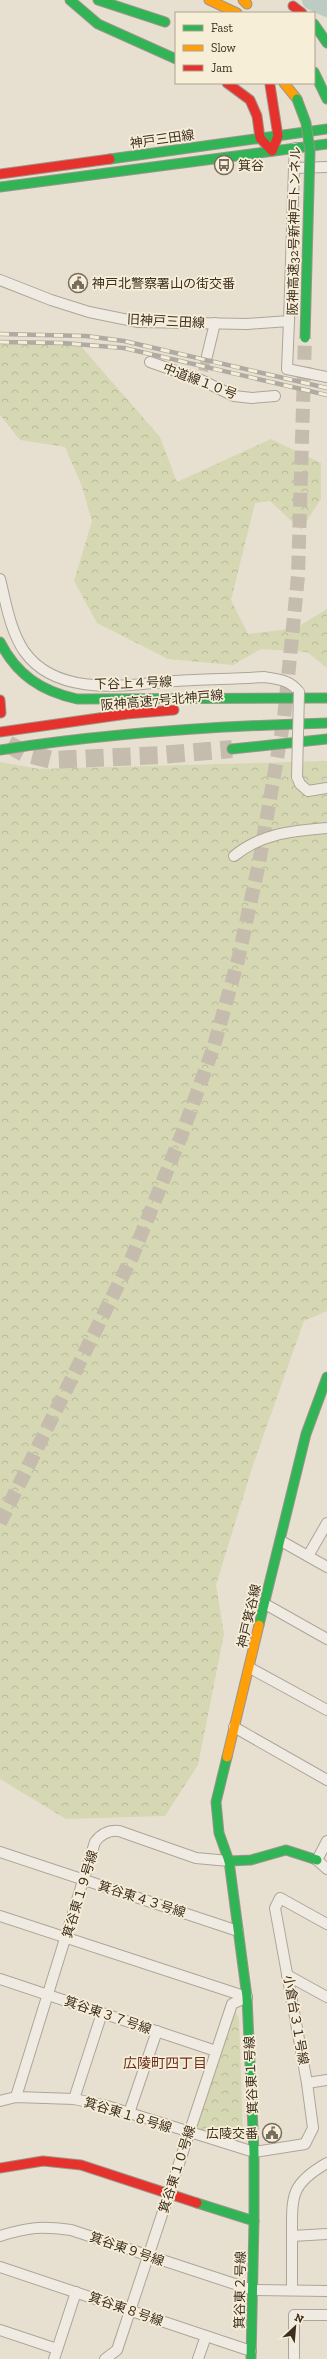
<svg xmlns="http://www.w3.org/2000/svg" width="327" height="2359" font-family="'Zilla Slab','Noto Sans JP',serif">
<style>
.forest{fill:url(#forest-crowns)}
.lines{fill:none;stroke-linecap:round;stroke-linejoin:round}
.river{stroke:#bcccc2;stroke-width:20}
.street-tunnel{stroke:#c5bcae;stroke-width:10;stroke-dasharray:10 5;stroke-linecap:butt}
.secondary-tunnel{stroke:#c5bcae;stroke-width:14;stroke-dasharray:14 7;stroke-linecap:butt}
.highway-tunnel{stroke:#c5bcae;stroke-width:18;stroke-dasharray:18 9;stroke-linecap:butt}
.street-casing{stroke:#ada599;stroke-width:12}
.fast-casing{stroke:#9c958a;stroke-width:11}
.slow-casing{stroke:#9c958a;stroke-width:11}
.jam-casing{stroke:#9c958a;stroke-width:11}
.street{stroke:#efebe3;stroke-width:10}
.fast{stroke:#30b455;stroke-width:9}
.slow{stroke:#ff9f0a;stroke-width:9}
.jam{stroke:#e5322d;stroke-width:9}
.rail-casing{stroke:#afaaa2;stroke-width:4.5}
.rail{stroke:#f7eed8;stroke-width:3;stroke-dasharray:9;stroke-linecap:butt}
.street-bridge-casing{stroke:#ada599;stroke-width:12;stroke-linecap:butt}
.fast-bridge-casing{stroke:#9c958a;stroke-width:11;stroke-linecap:butt}
.street-bridge{stroke:#efebe3;stroke-width:10}
.fast-bridge{stroke:#30b455;stroke-width:9}
.labels{text-anchor:middle;dominant-baseline:central;stroke-width:3.5;stroke-linejoin:round;paint-order:stroke}
.street-label{font-size:13px;fill:#3d2e20;stroke:#f7eed8}
.poi-label{font-size:13px;fill:#3d2e20;stroke:#f7eed8;text-anchor:start}
.neighbourhood-label{font-size:14px;fill:#6b2e1e;stroke:#f7eed8}
</style>
<defs>
<pattern id="forest-crowns" width="20" height="18" patternUnits="userSpaceOnUse"><rect width="20" height="18" fill="#d6d7b3"/><path d="M2 6a3 3 0 1 1 6 0M12 15a3 3 0 1 1 6 0" fill="none" stroke="#b9b99a"/></pattern>
</defs>
<rect width="100%" height="100%" fill="#e7e0d1"/>
<g class="forest">
<polygon points="0,343 79,344 160,437 177,482 271,439 321,463 321,499 301,530 270,501 255,503 231,600 248,634 296,628 327,609 327,668 307,652 261,649 233,665 168,659 97,623 74,581 92,521 81,484 65,447 20,440 0,415"/>
<polygon points="327,761 327,1311 304,1321 253,1465 216,1585 224,1634 198,1765 165,1816 66,1819 0,1779 0,762 39,769"/>
<polygon points="234,2009 239,2018 243,2137 236,2143 198,2131 196,2124"/>
</g>
<g class="lines">
<polyline class="river" points="312,0 327,7"/>
<polyline class="street-tunnel" points="203,371 207,356"/>
<polyline class="secondary-tunnel" points="0,1523 132,1257 182,1134 214,1046 238,960 259,863 284,718 298,576 305,338"/>
<polyline class="highway-tunnel" points="8,744 24,753 52,760 161,755 232,749"/>
<defs>
<g id="street">
<polyline points="294,168 295,148"/>
<polyline points="0,280 51,300 89,312 138,322 247,324 289,321 294,168 327,167"/>
<polyline points="289,321 287,369 327,377"/>
<polyline points="207,356 215,323"/>
<polyline points="150,362 201,380 234,396 252,398 275,396"/>
<path d="M0 579C6 603 10 630 24 651 57 698 127 685 175 681 205 679 234 679 264 677 278 679 290 680 299 692"/>
<polyline points="297,777 300,784 308,791 327,788"/>
<path d="M234 856C262 833 293 831 327 828"/>
<polyline points="281,1541 327,1567"/>
<polyline points="308,1556 327,1523"/>
<polyline points="265,1604 327,1639"/>
<polyline points="250,1668 327,1710"/>
<polyline points="234,1727 327,1780"/>
<polyline points="0,1852 238,1931"/>
<polyline points="317,1860 327,1841"/>
<polyline points="317,1860 327,1869"/>
<polyline points="0,1916 247,1997"/>
<polyline points="287,1975 327,1997"/>
<polyline points="0,1979 216,2051"/>
<polyline points="307,2083 327,2080"/>
<path d="M16 2097 95 1842C101 1834 109 1830 119 1831L196 1858 229 1861"/>
<polyline points="74,2099 102,2013"/>
<polyline points="0,2101 16,2097 74,2099 107,2106 254,2152 305,2144 313,2128 307,2083 275,1908 280,1898 327,1924"/>
<polyline points="129,2113 157,2031"/>
<path d="M0 2236C29 2227 41 2226 71 2230L253 2290 327 2291"/>
<path d="M292 2236C292 2196 290 2184 327 2163"/>
<polyline points="0,2267 251,2351"/>
<polyline points="292,2290 292,2236 327,2234"/>
<polyline points="0,2330 57,2349"/>
<polyline points="54,2359 76,2292"/>
<polyline points="105,2359 117,2350 232,2004 247,1997"/>
<polyline points="198,2359 206,2336"/>
<polyline points="294,2359 294,2315 327,2315"/>
</g>
<g id="fast">
<polyline points="70,0 98,24 176,59"/>
<polyline points="98,0 165,22"/>
<polyline points="314,24 327,43"/>
<polyline points="314,72 327,99"/>
<polyline points="110,159 327,129"/>
<polyline points="0,187 327,144"/>
<path d="M0 642C17 675 41 691 77 699L327 698"/>
<polyline points="232,749 327,739"/>
<path d="M0 750C108 733 217 726 327 723"/>
<polyline points="259,1625 306,1434 327,1377"/>
<polyline points="229,1861 251,1860 286,1850 317,1860"/>
<polyline points="197,2203 254,2221 254,2152 247,1997 229,1861 219,1833 216,1802 227,1757"/>
<polyline points="251,2359 254,2221"/>
</g>
<g id="slow">
<polyline points="209,0 237,13"/>
<polyline points="243,0 247,4"/>
<polyline points="284,83 297,99"/>
<polyline points="227,1757 259,1625"/>
</g>
<g id="jam">
<polyline points="293,6 302,13"/>
<polyline points="227,83 250,100 257,116 260,138 272,151 278,136 270,85"/>
<polyline points="0,174 110,159"/>
<polyline points="0,700 1,713"/>
<polyline points="0,732 127,714 174,710"/>
<polyline points="0,2168 43,2161 81,2165 197,2203"/>
</g>
</defs>
<use href="#street" class="street-casing"/>
<use href="#fast" class="fast-casing"/>
<use href="#slow" class="slow-casing"/>
<use href="#jam" class="jam-casing"/>
<use href="#street" class="street"/>
<use href="#fast" class="fast"/>
<use href="#slow" class="slow"/>
<use href="#jam" class="jam"/>
<defs>
<g id="rail">
<polyline points="0,334 86,336 124,341 327,388"/>
<polyline points="0,342 63,343 124,348 327,395"/>
</g>
</defs>
<use href="#rail" class="rail-casing"/>
<use href="#rail" class="rail"/>
<defs>
<polyline id="street-bridge" points="297,777 299,692"/>
<polyline id="fast-bridge" points="297,99 306,123 310,151 305,338"/>
</defs>
<use href="#street-bridge" class="street-bridge-casing"/>
<use href="#fast-bridge" class="fast-bridge-casing"/>
<use href="#street-bridge" class="street-bridge"/>
<use href="#fast-bridge" class="fast-bridge"/>
</g>
<defs>
<symbol id="bus-ring" viewBox="-11 -11 22 22"><circle r="9.5" fill="#f7eed8" stroke="#786c5e" stroke-width="1.5"/><path d="M-5-6H5V4H4V6H2V4H-2V6H-4V4H-5ZM-3.5-4V0h7V-4ZM-3.5 1.2v1.5H-2V1.2ZM2 1.2v1.5H3.5V1.2Z" fill="#786c5e"/></symbol>
<symbol id="civic-ring" viewBox="-11 -11 22 22"><circle r="9.5" fill="#f7eed8" stroke="#786c5e" stroke-width="1.5"/><path d="M-.6-6.5H3V-4.5H.6V-3L4-1V1h2V6H-6V1h2V-1L-.6-3ZM-1.2 2.5V6h2.4V2.5Z" fill="#786c5e"/></symbol>
</defs>
<g fill-rule="evenodd">
<use href="#bus-ring" x="213" y="154" width="22" height="22"/>
<use href="#civic-ring" x="67" y="272" width="22" height="22"/>
<use href="#civic-ring" x="261" y="2122" width="22" height="22"/>
</g>
<g class="labels">
<g class="street-label">
<text transform="translate(162 139) rotate(-8)">神戸三田線</text>
<text transform="translate(294 231) rotate(-89)">阪神高速32号新神戸トンネル</text>
<text transform="translate(166 321) rotate(3)">旧神戸三田線</text>
<text transform="translate(200 381) rotate(21)">中道線１０号</text>
<text transform="translate(133 683) rotate(-2)">下谷上４号線</text>
<text transform="translate(162 700) rotate(-5)">阪神高速7号北神戸線</text>
<text transform="translate(249 1616) rotate(-77)">神戸箕谷線</text>
<text transform="translate(80 1894) rotate(-73)">箕谷東１９号線</text>
<text transform="translate(142 1899) rotate(18)">箕谷東４３号線</text>
<text transform="translate(108 2015) rotate(19)">箕谷東３７号線</text>
<text transform="translate(296 2020) rotate(80)">小倉台３１号線</text>
<text transform="translate(251 2075) rotate(-93)">箕谷東１号線</text>
<text transform="translate(128 2115) rotate(17)">箕谷東１８号線</text>
<text transform="translate(177 2169) rotate(-72)">箕谷東１０号線</text>
<text transform="translate(127 2249) rotate(19)">箕谷東９号線</text>
<text transform="translate(240 2290) rotate(-89)">箕谷東２号線</text>
<text transform="translate(126 2309) rotate(19)">箕谷東８号線</text>
</g>
<g class="poi-label">
<text x="238" y="165">箕谷</text>
<text x="92" y="283">神戸北警察署山の街交番</text>
<text x="258" y="2133" text-anchor="end">広陵交番</text>
</g>
<g class="neighbourhood-label">
<text x="165" y="2063">広陵町四丁目</text>
</g>
</g>
<rect x="175" y="12" width="140" height="72" fill="#f7eed8" stroke="#ada18e"/>
<rect x="183" y="25" width="20" height="6" fill="#30b455" stroke="#ada18e"/>
<text x="211" y="32" font-size="12" fill="#3d2e20">Fast</text>
<rect x="183" y="45" width="20" height="6" fill="#ff9f0a" stroke="#ada18e"/>
<text x="211" y="52" font-size="12" fill="#3d2e20">Slow</text>
<rect x="183" y="65" width="20" height="6" fill="#e5322d" stroke="#ada18e"/>
<text x="211" y="72" font-size="12" fill="#3d2e20">Jam</text>
<g transform="translate(295 2327) rotate(26)" stroke="#f7eed8" stroke-width="3" paint-order="stroke">
<path d="M0-3L7 15L0 10L-7 15Z" fill="#3d2e20"/>
<text y="-6" font-size="11" font-weight="bold" text-anchor="middle" fill="#3d2e20">N</text>
</g>
</svg>
